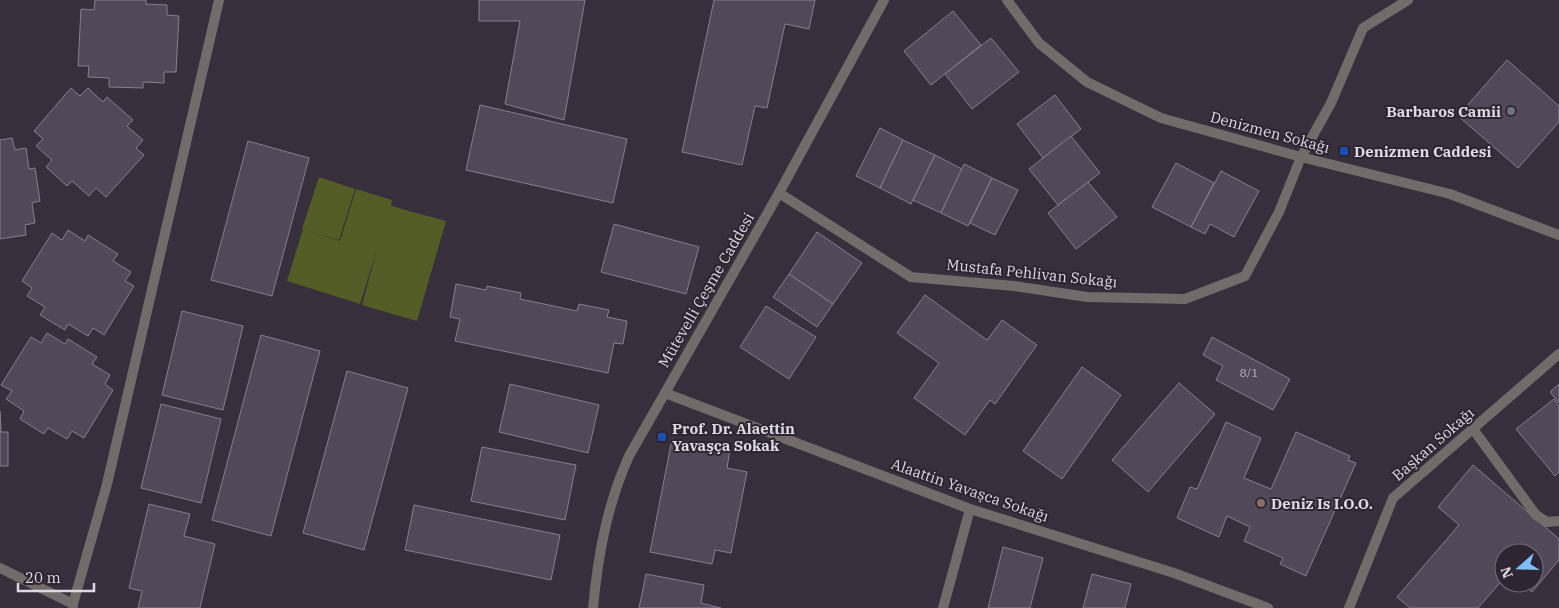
<svg xmlns="http://www.w3.org/2000/svg" width="1559" height="608" font-family="'IBM Plex Serif',serif">
<style>
.green{fill:#545c26}
.building{fill:#524958;stroke:#877d8e}
.lines{fill:none;stroke-linecap:round;stroke-linejoin:round}
.service{stroke:#736a6a;stroke-width:10}
.minor{stroke:#736a6a;stroke-width:10}
.tertiary{stroke:#736a6a;stroke-width:10}
.worship-dot{fill:#6b7280;stroke:#2d2532;stroke-width:2}
.transit-dot{fill:#1a4fb4;stroke:#2d2532;stroke-width:2}
.education-dot{fill:#8d6e63;stroke:#2d2532;stroke-width:2}
.labels{text-anchor:middle;dominant-baseline:central;stroke-width:4;stroke-linejoin:round;paint-order:stroke}
.number-label{font-size:12px;fill:#bbb5c0}
.poi-label{font-size:15px;font-weight:bold;fill:#ded9e2;stroke:#2d2532;text-anchor:start}
.street-label{font-size:15px;fill:#ded9e2;stroke:#2d2532}
</style>
<rect width="100%" height="100%" fill="#372f3c"/>
<g class="green">
<polygon points="319,177 355,189 339,240 302,229"/>
<polygon points="356,189 392,200 391,206 446,221 417,321 362,305 377,249 360,304 287,281 303,229 340,241"/>
</g>
<g class="building">
<polygon points="95,0 146,0 146,4 167,5 167,15 179,16 176,72 164,72 164,83 143,82 143,88 109,87 109,78 88,77 89,66 78,66 81,9 94,10"/>
<polygon points="479,0 585,0 564,120 505,104 520,21 479,21"/>
<polygon points="714,0 815,0 809,29 785,24 767,108 755,106 742,165 682,152"/>
<polygon points="953,11 981,45 931,85 904,51"/>
<polygon points="991,38 1019,72 972,109 945,74"/>
<polygon points="1507,60 1559,106 1559,122 1518,168 1458,116"/>
<polygon points="71,88 80,96 88,88 103,102 107,97 133,120 127,126 143,140 136,148 144,155 106,197 96,188 89,196 72,181 67,186 46,167 52,160 36,146 43,139 34,131"/>
<polygon points="1055,95 1081,129 1043,158 1017,124"/>
<polygon points="480,105 627,139 613,203 466,170"/>
<polygon points="880,128 903,140 880,188 856,176"/>
<polygon points="1071,136 1100,173 1058,205 1029,169"/>
<polygon points="12,138 15,150 26,148 29,169 35,168 40,201 32,203 35,223 25,225 26,235 0,239 0,140"/>
<polygon points="903,140 935,155 911,204 880,188"/>
<polygon points="248,141 309,158 272,296 211,280"/>
<polygon points="935,155 962,169 941,213 913,200"/>
<polygon points="1176,163 1214,183 1191,227 1152,207"/>
<polygon points="964,164 992,178 968,226 941,213"/>
<polygon points="1221,171 1259,191 1234,237 1210,224 1205,234 1191,227"/>
<polygon points="992,178 1018,190 995,235 970,223"/>
<polygon points="1088,182 1117,217 1076,249 1048,213"/>
<polygon points="614,224 699,247 686,294 601,272"/>
<polygon points="68,230 85,241 88,235 118,254 113,261 131,272 125,281 134,286 104,335 93,328 88,336 68,324 65,330 40,315 45,307 27,296 32,288 22,281 52,233 62,240"/>
<polygon points="817,232 862,263 833,304 789,274"/>
<polygon points="789,274 833,304 817,327 773,297"/>
<polygon points="456,284 486,290 487,286 521,293 520,299 577,311 579,304 609,310 607,317 627,321 623,344 614,343 608,373 455,341 460,319 450,317"/>
<polygon points="925,295 987,340 1002,320 1037,345 995,404 990,400 965,435 914,398 939,363 897,333"/>
<polygon points="766,306 816,337 789,379 740,347"/>
<polygon points="182,311 243,326 223,410 162,395"/>
<polygon points="47,333 65,344 68,339 97,357 92,364 110,375 105,384 113,390 84,438 72,431 67,439 48,428 44,434 20,419 24,411 6,399 12,391 1,385 31,337 41,343"/>
<polygon points="261,335 320,351 271,536 212,520"/>
<polygon points="1212,337 1290,379 1273,410 1216,380 1223,366 1203,355"/>
<polygon points="1082,367 1121,395 1062,479 1023,451"/>
<polygon points="347,371 408,388 364,550 303,533"/>
<polygon points="1179,383 1215,414 1148,492 1112,460"/>
<polygon points="510,384 599,405 588,453 499,432"/>
<polygon points="1559,384 1559,403 1550,392"/>
<polygon points="1554,399 1559,406 1559,472 1555,476 1516,429"/>
<polygon points="161,404 221,419 201,503 141,488"/>
<polygon points="0,411 1,432 8,432 8,466 0,466"/>
<polygon points="1226,422 1261,438 1244,478 1271,489 1296,432 1350,456 1348,460 1356,463 1306,576 1280,564 1283,558 1244,541 1250,527 1227,516 1219,537 1177,518 1190,487 1197,489"/>
<polygon points="672,439 730,450 727,468 747,472 731,553 715,550 712,564 650,552"/>
<polygon points="482,447 576,465 565,520 471,501"/>
<polygon points="1473,465 1559,539 1559,560 1532,592 1522,583 1534,583 1534,553 1504,553 1504,578 1478,608 1410,608 1397,597 1459,525 1438,507"/>
<polygon points="149,504 190,514 184,536 215,544 200,608 138,608 142,591 129,588"/>
<polygon points="414,505 560,535 551,580 405,550"/>
<polygon points="1003,547 1043,558 1030,608 988,608"/>
<polygon points="646,574 704,585 701,603 721,608 639,608"/>
<polygon points="1092,574 1131,584 1125,608 1083,608"/>
</g>
<g class="lines">
<polyline class="service" points="73,604 107,484 219,0"/>
<g class="minor">
<polyline points="1007,0 1039,43 1087,82 1161,118 1301,157 1450,194 1559,235"/>
<polyline points="779,193 911,277 1014,286 1087,297 1185,299 1245,276 1279,212 1301,157 1331,103 1363,28 1408,0"/>
<polyline points="665,393 970,509 1174,573 1268,608"/>
<polyline points="1473,429 1536,515 1547,522 1559,521"/>
<polyline points="0,568 73,604 73,608"/>
<polyline points="943,608 970,509"/>
<polyline points="1349,608 1393,498 1559,354"/>
</g>
<path class="tertiary" d="M593 608C598 555 607 505 629 456L779 193 884 0"/>
</g>
<circle class="worship-dot" cx="1511" cy="111" r="5"/>
<g class="transit-dot">
<rect x="1339" y="146" width="10" height="10" rx="2.5"/>
<rect x="657" y="432" width="10" height="10" rx="2.5"/>
</g>
<circle class="education-dot" cx="1261" cy="503" r="5"/>
<g class="labels">
<g class="number-label">
<text x="1249" y="372">8/1</text>
</g>
<g class="poi-label">
<text x="1501" y="111" text-anchor="end">Barbaros Camii</text>
<text x="1354" y="151">Denizmen Caddesi</text>
<text x="672" y="428">Prof. Dr. Alaettin<tspan x="672" dy="17">Yavaşça Sokak</tspan></text>
<text x="1271" y="503">Deniz Is I.O.O.</text>
</g>
<g class="street-label">
<text transform="translate(1270 132) rotate(15)">Denizmen Sokağı</text>
<text transform="translate(1032 273) rotate(6)">Mustafa Pehlivan Sokağı</text>
<text transform="translate(706 290) rotate(-60)">Mütevelli Çeşme Caddesi</text>
<text transform="translate(1433 444) rotate(-41)">Başkan Sokağı</text>
<text transform="translate(970 490) rotate(19)">Alaattin Yavaşca Sokağı</text>
</g>
</g>
<g transform="translate(1519 568) rotate(250)"><circle r="24" fill="#2d2532" stroke="#746d78"/>
<path d="M0-4L9 19L0 12L-9 19Z" fill="#7ebef9"/>
<text y="-8" font-size="14" font-weight="bold" text-anchor="middle" fill="#ded9e2">N</text>
</g>
<path d="M18 583v8h76v-8" fill="none" stroke="#ded9e2" stroke-width="2.5"/>
<text x="25" y="583" font-size="15" fill="#ded9e2" stroke="#2d2532" stroke-width="4" paint-order="stroke">20 m</text>
</svg>
